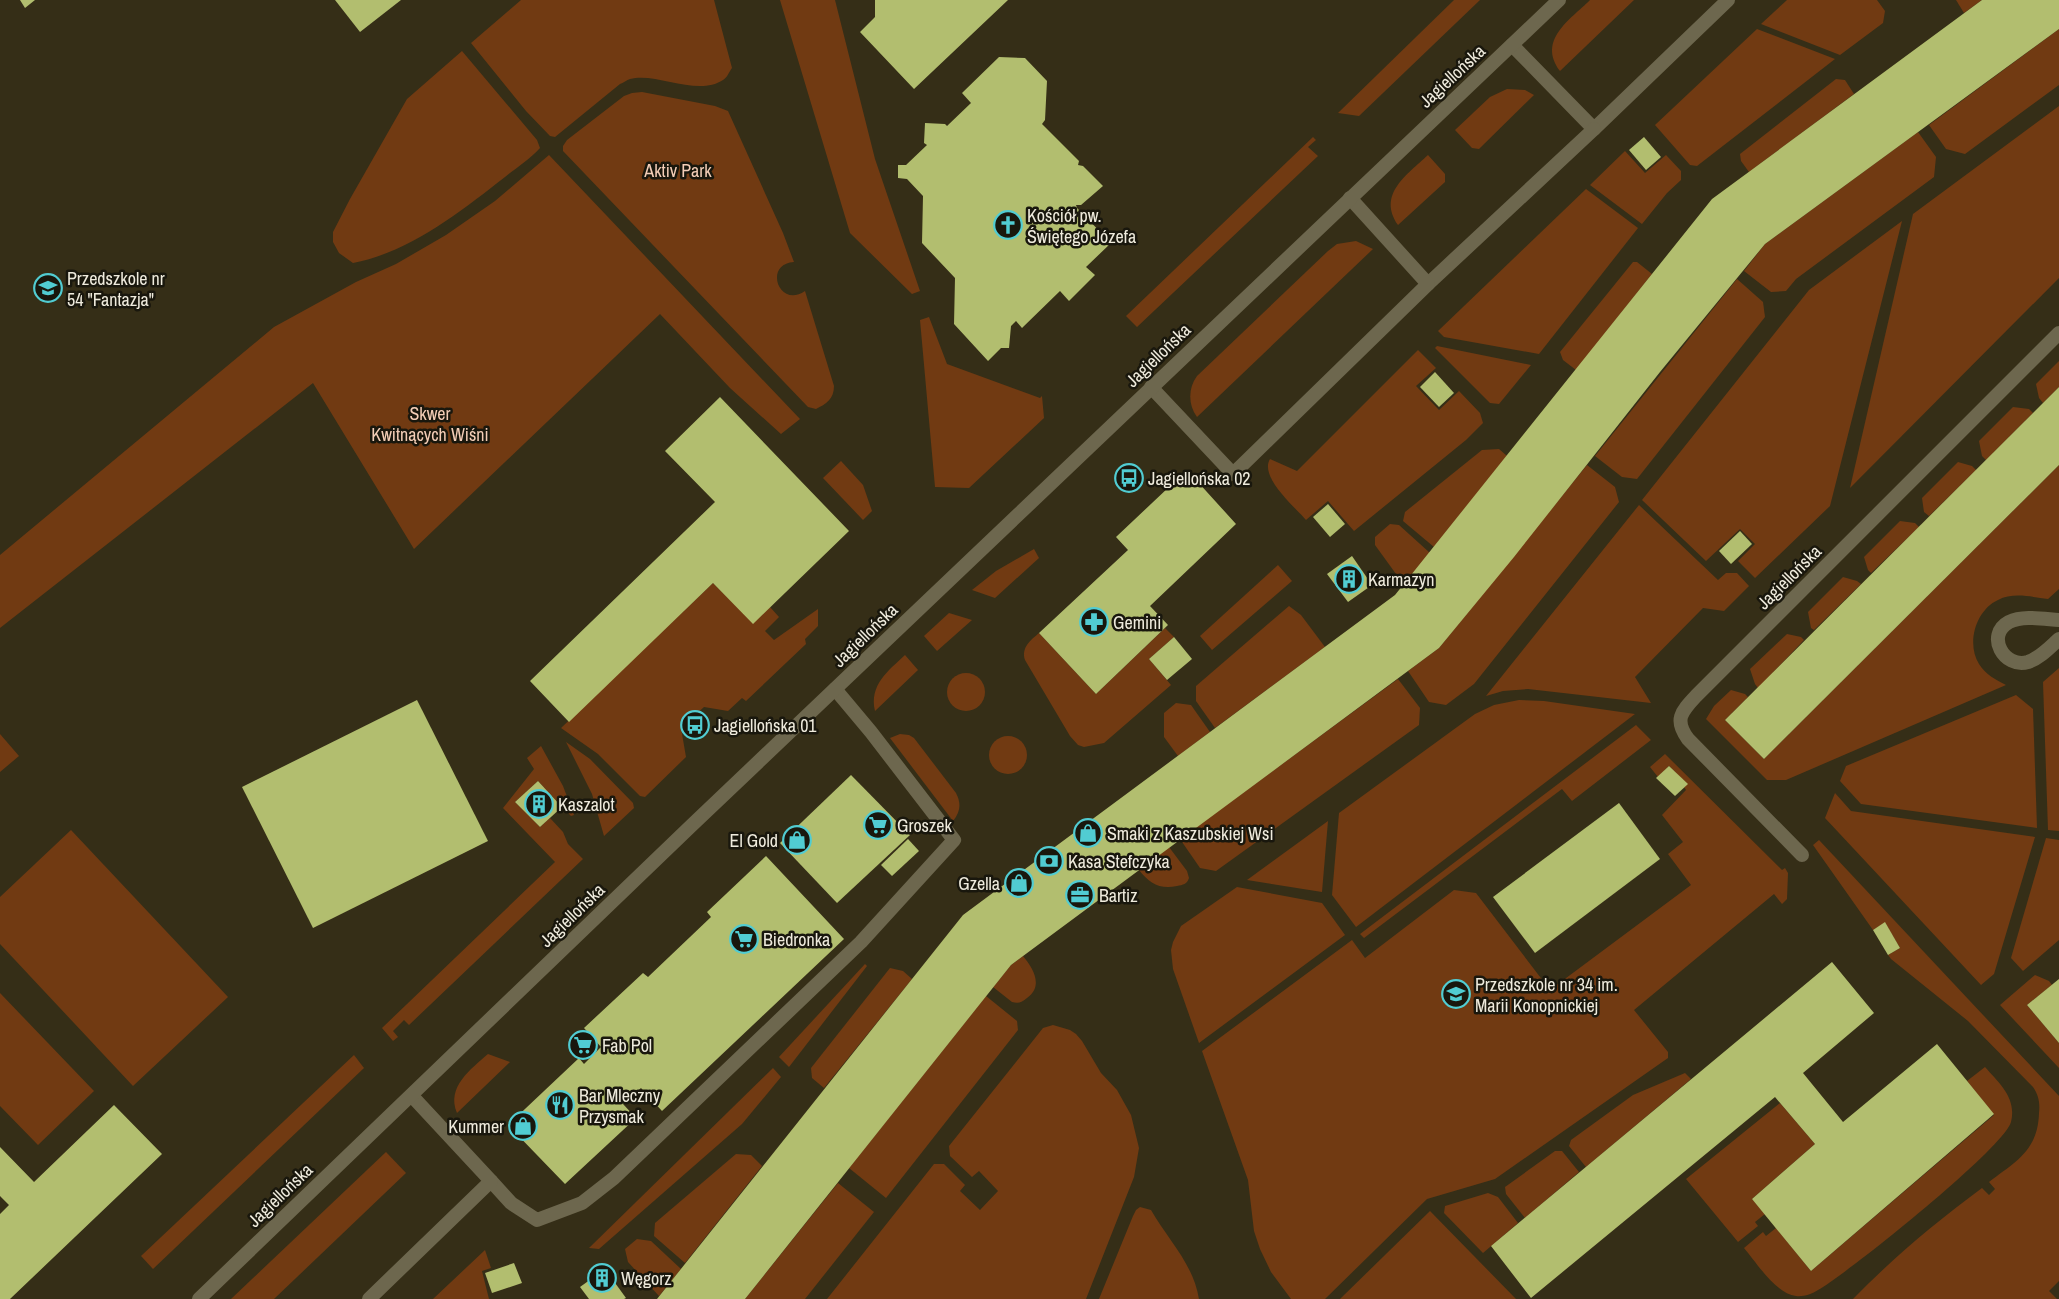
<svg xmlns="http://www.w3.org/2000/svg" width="2059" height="1299" font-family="'Archivo Narrow',sans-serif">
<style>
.green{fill:#713a12}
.building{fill:#b2be6f}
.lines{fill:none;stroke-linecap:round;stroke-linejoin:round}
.service{stroke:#6d674e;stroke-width:14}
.minor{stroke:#6d674e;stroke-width:14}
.tertiary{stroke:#6d674e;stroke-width:14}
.labels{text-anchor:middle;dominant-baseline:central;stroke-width:5;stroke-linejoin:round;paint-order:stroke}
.street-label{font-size:18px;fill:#efebdd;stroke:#19170d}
.park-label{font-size:18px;fill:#f4ceb7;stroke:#19170d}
.poi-label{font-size:18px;fill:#efebdd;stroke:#19170d;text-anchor:start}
</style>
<rect width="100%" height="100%" fill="#352e17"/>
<g class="green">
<path d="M521 0H714L732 68C729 72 727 78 723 80 697 97 657 72 630 79 627 80 623 83 620 84L555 137 550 136 526 111 471 43Z"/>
<polygon points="780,0 835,0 875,159 920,291 912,294 850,233"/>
<polygon points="1454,0 1480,0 1359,116 1338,113"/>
<path d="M1590 0H1634L1560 71C1537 40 1570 20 1590 0Z"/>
<polygon points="1787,0 1877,0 1885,11 1883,23 1840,55 1761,24"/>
<polygon points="1956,0 1982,0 1964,13"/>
<polygon points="1757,29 1835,59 1697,166 1690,165 1655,125"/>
<polygon points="2059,29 2059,85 1965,154 1946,149 1929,125"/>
<path d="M462 51 537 140 540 148C530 159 516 168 505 177 460 212 410 252 353 263L339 253 333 242V232L350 199 407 99Z"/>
<polygon points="1836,79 1845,80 1854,94 1749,172 1741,161 1740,154"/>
<polygon points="1507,89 1525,90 1534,95 1479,149 1472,148 1455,130 1490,97"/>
<path d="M642 92 715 106 728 111 783 233 794 262C763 264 779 309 805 291L834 386C834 399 826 404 816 409L808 407 563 151V146L567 140 624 96 632 93Z"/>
<polygon points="2059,106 2059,278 1850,488 1913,214"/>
<polygon points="1918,132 1936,157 1934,177 1796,279 1786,291 1771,292 1744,271 1765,244"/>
<polygon points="1313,137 1316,140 1308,147 1318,156 1137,327 1126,316"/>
<polygon points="1625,151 1645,173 1666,155 1681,171 1681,180 1667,193 1642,224 1590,185"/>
<polygon points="549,155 800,419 781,434 730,388 660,314 414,549 313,383 0,628 0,555 274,327 356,282 396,264 446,235 495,201"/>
<path d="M1428 155 1445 174V182L1398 225C1377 194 1407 175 1428 155Z"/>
<polygon points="1586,189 1638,228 1539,354 1444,337 1438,331"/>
<polygon points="1902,221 1830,506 1755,578 1738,561 1755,544 1740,529 1706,561 1642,500 1809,290"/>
<path d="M1356 241 1373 249 1197 417C1188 405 1188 388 1197 376L1328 251 1337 244Z"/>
<polygon points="1633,262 1637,262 1652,274 1576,370 1563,360 1560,352"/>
<polygon points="1737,279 1763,302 1765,317 1637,479 1622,477 1595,456"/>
<polygon points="929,317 947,364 1040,398 1042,396 1044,418 969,488 935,487 920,320"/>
<polygon points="1437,346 1531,365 1499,404 1490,403 1435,348"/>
<path d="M1418 350 1436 368 1416 386 1439 410 1459 391 1480 413 1483 423 1466 440 1354 531 1328 501 1306 520C1295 507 1259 477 1270 459L1297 471Z"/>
<polygon points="2059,361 2059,387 2043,403 2039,398 2036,384"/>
<polygon points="2013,407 2029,409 2033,413 1986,460 1982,456 1979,441"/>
<polygon points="1499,449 1507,456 1434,547 1403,521 1405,512 1482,450"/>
<polygon points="841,461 863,485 872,511 863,520 823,478"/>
<polygon points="1958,462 1972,466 1976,470 1929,516 1924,512 1922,498"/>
<polygon points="1587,465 1615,487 1619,502 1474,684 1446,705 1429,702 1408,671 1439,648"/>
<path d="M2059 465V589L2048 599C2032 597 2013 592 1998 600 1976 610 1966 643 1979 664 1985 674 1996 680 2006 685L1786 780H1767L1706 719 1714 706 1731 690 1745 694 1748 697 1725 720 1764 759Z"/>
<polygon points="1639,505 1718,580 1726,573 1737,573 1749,586 1724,611 1703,608 1635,677 1651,703 1528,689 1503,691 1486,696"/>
<polygon points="1900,521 1915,523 1919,527 1871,573 1868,570 1864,557"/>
<polygon points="1390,524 1399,525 1430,553 1404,585 1375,545 1375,537"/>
<polygon points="1034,549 1039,558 995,598 972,590 996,571"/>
<polygon points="1278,565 1292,581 1212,650 1200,636"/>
<polygon points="1843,577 1857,581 1861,584 1814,630 1811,628 1808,612"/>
<polygon points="713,583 753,623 770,607 779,617 765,631 774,640 818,609 818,626 805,639 806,644 746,701 742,698 728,711 704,707 681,728 686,757 645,797 640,796 598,754 561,728"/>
<polygon points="1289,606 1301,615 1325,647 1215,728 1196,701 1196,686"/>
<polygon points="949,613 972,620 937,651 924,636"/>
<path d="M1165 628 1174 637 1149 659 1171 685 1104 743 1084 747 1078 745 1070 736 1025 660C1021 647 1031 640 1039 633L1096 694Z"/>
<polygon points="1787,634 1801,637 1804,640 1758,688 1755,684 1750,669"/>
<path d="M905 655 918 670 875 711C869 685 888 671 905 655Z"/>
<polygon points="2059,668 2059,831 2048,830 2043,682"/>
<circle cx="966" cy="692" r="19"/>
<polygon points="1398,679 1420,708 1419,725 1216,871 1200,868 1180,839"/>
<polygon points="2016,695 2033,709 2037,828 1861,804 1840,781 1846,766"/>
<polygon points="1519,700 1544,701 1635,714 1356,927 1332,895 1339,813 1475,714 1494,705"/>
<polygon points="1176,703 1191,705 1210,732 1178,756 1164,737 1164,713"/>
<polygon points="1636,725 1651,740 1572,801 1562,789 1364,938 1360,934"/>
<polygon points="0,734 19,756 0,772"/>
<path d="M900 734 909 735 914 738 956 793C961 803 961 811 953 821L890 738Z"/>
<circle cx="1008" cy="755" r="19"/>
<polygon points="566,742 590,759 633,803 634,808 604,836 592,794"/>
<polygon points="541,746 563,786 574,815 571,816 538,781 515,802 540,827 550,818 563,832 568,844 583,859 409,1025 404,1020 393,1031 398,1037 393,1041 382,1028 555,862 503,808 534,769 527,758"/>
<polygon points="1665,754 1782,870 1785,868 1788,873 1787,899 1782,904 1774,894 1634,1010 1668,1052 1668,1058 1495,1179 1427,1199 1325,1299 1291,1299 1271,1272 1260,1249 1254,1231 1248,1180 1202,1051 1352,940 1365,958 1454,890 1476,893 1550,990 1691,885 1668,854 1683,842 1662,815 1686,790 1684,787 1687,784 1669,766 1658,777 1650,767"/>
<polygon points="1835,793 1851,811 2035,837 1994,974 1981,985 1825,818"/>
<polygon points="1328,821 1322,892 1247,880"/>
<polygon points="71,830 228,997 133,1086 0,944 0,897"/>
<polygon points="2046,838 2059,840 2059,940 2023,971 2011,958"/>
<path d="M1819 840 2059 1096V1281L2049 1291 2057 1299H1853C1893 1258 1936 1222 1982 1188L1989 1195 1995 1189 1989 1182C2015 1162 2038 1151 2039 1113 2040 1103 2039 1096 2033 1087L1968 1021 1891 959 1888 955 1900 948 1885 923 1873 930 1813 845Z"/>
<path d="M1169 847 1187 871 1189 878C1187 884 1183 885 1177 886 1160 890 1149 883 1139 870Z"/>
<polygon points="1237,887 1322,903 1345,935 1199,1043 1173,969 1171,950 1173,942 1181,926"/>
<path d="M1023 956C1033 968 1044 986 1027 998 1022 1002 1019 1004 1012 1002L993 987 1011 965Z"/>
<polygon points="865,964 867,966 789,1067 779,1057"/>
<polygon points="890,968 903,971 912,979 824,1088 812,1078 811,1068"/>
<polygon points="2035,975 2049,981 2052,985 2027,1005 2059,1043 2059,1068 2000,1005"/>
<polygon points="0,993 94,1091 38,1145 0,1106"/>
<polygon points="986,996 1017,1021 1018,1030 886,1198 849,1168"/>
<polygon points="1053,1025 1070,1030 1076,1034 1082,1041 1101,1073 1117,1090 1131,1115 1139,1148 1134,1177 1086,1299 827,1299 934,1164 944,1164 965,1185 960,1191 980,1210 998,1191 979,1171 972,1177 950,1156 949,1146 1043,1028"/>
<path d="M488 1054 510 1062 457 1113C446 1087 471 1069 488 1054Z"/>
<polygon points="354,1055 364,1068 153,1269 141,1256"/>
<path d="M1985 1067C1999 1083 2017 1098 2011 1122 2004 1148 1847 1274 1818 1290 1812 1294 1803 1297 1796 1296 1776 1294 1756 1262 1744 1248L1763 1232 1766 1236 1776 1228 1811 1271 1994 1115 1967 1081Z"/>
<polygon points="773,1068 781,1077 742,1124 599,1249 589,1248"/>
<polygon points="1685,1073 1691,1079 1586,1167 1569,1146 1571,1140 1633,1095"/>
<polygon points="1780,1103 1815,1144 1752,1199 1765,1214 1755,1222 1758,1226 1738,1242 1686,1179"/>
<polygon points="1555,1151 1562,1151 1579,1172 1525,1218 1506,1194 1505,1187"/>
<polygon points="386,1152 406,1173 274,1299 231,1299"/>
<polygon points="736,1154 751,1155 762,1166 685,1263 654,1236 655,1223"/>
<polygon points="838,1183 874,1212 805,1299 745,1299"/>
<polygon points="1488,1193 1498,1197 1518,1223 1483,1253 1444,1213 1445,1206"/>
<path d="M1140 1207 1151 1210C1168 1240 1193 1263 1199 1299H1099L1133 1216 1136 1210Z"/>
<polygon points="1430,1211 1516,1299 1340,1299"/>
<polygon points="637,1239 651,1241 681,1269 659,1296 628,1262 625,1249"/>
<polygon points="485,1250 491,1268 482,1271 489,1299 433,1299"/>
</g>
<g class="building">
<polygon points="20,0 35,0 25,8"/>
<polygon points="335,0 401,0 360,32"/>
<polygon points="875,0 1008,0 914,89 860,32 875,17"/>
<polygon points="1982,0 2059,0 2059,29 1765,244 1660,372 1514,557 1439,648 1011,965 745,1299 657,1299 963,915 1395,595 1712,199"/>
<polygon points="999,57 1025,58 1047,81 1045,120 1042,124 1079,161 1078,165 1083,166 1103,186 1081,205 1076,205 1077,208 1111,243 1086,267 1095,275 1069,301 1060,291 1022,328 1016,321 1011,326 1009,348 1001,348 988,361 954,324 955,278 922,243 923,196 907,179 898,178 898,165 906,165 927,145 924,143 925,123 945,124 947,126 971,103 962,93"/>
<polygon points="1644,137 1661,157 1646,170 1629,150"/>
<polygon points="1435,372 1454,393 1439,407 1420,387"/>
<polygon points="2059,387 2059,465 1764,759 1725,720"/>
<polygon points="720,397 849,531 753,624 713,583 569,722 530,681 715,502 665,451"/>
<polygon points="1187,470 1236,524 1150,606 1168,625 1096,694 1039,633 1128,550 1116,537"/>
<polygon points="1328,504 1345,524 1330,537 1313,517"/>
<polygon points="1740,531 1752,544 1731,564 1719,551"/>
<polygon points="1352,556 1372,585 1348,602 1327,574"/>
<polygon points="1174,637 1192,659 1167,680 1149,659"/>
<polygon points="417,700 488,841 313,928 242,787"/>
<polygon points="1669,766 1688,784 1675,796 1656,778"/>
<polygon points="851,775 910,835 837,903 780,843"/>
<polygon points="538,781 562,807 540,827 515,802"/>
<polygon points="1619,803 1660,859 1535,953 1493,897"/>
<polygon points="908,839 919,851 892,876 881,865"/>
<polygon points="766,856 844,939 662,1111 641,1088 623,1104 636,1118 565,1184 508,1125 579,1058 584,1064 601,1047 584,1028 643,973 648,977 711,917 707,912"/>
<polygon points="1885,922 1900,948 1888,955 1873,930"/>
<polygon points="1832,962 1874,1013 1803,1073 1843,1122 1937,1044 1994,1114 1811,1271 1752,1199 1815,1144 1775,1097 1531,1298 1491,1246"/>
<polygon points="2059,979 2059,1043 2027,1005"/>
<polygon points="114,1105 162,1154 10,1299 0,1299 0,1214 9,1205 0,1196 0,1147 34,1182"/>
<polygon points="514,1263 522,1283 492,1293 485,1273"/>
<polygon points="605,1269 626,1298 624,1299 589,1299 580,1287"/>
</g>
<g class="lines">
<g class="service">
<polyline points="1512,45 1594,129 1728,0"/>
<polyline points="1428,284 1594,129"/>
<polyline points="1151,387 1233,474 1428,284 1350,198"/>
<polyline points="491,1181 511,1203 537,1220 582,1203 614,1178 861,942 954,840 871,732 835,689"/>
<polyline points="369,1299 491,1181 412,1096"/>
</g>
<g class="minor">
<path d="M2059 620C2044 619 2023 615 2009 622 1985 635 2004 669 2028 662 2040 658 2050 647 2059 639"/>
<path d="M1802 855 1688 739C1674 720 1681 712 1696 696L2059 333"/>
</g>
<polyline class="tertiary" points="199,1299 692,825 1559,0"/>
</g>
<defs>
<symbol id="church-ring" viewBox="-11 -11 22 22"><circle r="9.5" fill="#19170d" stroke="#51ccd2" stroke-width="1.5"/><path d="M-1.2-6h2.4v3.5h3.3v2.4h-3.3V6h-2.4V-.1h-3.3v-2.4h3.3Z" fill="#51ccd2"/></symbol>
<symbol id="school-ring" viewBox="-11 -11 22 22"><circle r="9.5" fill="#19170d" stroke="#51ccd2" stroke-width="1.5"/><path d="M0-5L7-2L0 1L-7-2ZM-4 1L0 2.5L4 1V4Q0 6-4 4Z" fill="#51ccd2"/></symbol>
<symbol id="bus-ring" viewBox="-11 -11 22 22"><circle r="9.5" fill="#19170d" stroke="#51ccd2" stroke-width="1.5"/><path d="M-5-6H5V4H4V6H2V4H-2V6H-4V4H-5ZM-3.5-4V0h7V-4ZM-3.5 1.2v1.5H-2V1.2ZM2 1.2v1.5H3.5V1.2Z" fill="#51ccd2"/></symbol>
<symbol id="building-ring" viewBox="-11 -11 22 22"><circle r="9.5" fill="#19170d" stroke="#51ccd2" stroke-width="1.5"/><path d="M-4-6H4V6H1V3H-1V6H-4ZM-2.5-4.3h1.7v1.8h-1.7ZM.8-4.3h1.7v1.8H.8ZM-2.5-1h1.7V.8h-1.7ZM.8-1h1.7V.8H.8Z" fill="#51ccd2"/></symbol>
<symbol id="pharmacy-ring" viewBox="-11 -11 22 22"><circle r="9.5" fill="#19170d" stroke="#51ccd2" stroke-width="1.5"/><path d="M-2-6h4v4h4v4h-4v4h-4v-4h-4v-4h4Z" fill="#51ccd2"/></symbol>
<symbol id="supermarket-ring" viewBox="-11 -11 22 22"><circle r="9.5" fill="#19170d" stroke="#51ccd2" stroke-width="1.5"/><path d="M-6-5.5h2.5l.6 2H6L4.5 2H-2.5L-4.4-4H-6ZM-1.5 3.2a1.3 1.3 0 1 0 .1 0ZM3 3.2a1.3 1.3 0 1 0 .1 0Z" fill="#51ccd2"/></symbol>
<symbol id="shop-ring" viewBox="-11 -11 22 22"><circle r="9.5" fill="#19170d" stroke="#51ccd2" stroke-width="1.5"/><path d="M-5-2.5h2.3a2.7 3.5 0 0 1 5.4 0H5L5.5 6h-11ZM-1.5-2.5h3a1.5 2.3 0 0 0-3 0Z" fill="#51ccd2"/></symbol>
<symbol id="bank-ring" viewBox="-11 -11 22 22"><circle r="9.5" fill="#19170d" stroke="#51ccd2" stroke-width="1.5"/><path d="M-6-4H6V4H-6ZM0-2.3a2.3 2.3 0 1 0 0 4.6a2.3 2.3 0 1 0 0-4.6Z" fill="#51ccd2"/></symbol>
<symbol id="office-ring" viewBox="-11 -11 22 22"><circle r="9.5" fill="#19170d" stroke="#51ccd2" stroke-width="1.5"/><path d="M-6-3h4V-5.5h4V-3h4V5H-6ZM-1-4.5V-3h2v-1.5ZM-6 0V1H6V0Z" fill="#51ccd2"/></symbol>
<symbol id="restaurant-ring" viewBox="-11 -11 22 22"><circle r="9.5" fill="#19170d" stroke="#51ccd2" stroke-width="1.5"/><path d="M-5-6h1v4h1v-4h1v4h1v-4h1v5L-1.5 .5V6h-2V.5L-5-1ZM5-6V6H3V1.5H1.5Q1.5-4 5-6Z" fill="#51ccd2"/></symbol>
</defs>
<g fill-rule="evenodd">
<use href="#church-ring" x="992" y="209" width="32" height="32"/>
<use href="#school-ring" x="32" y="272" width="32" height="32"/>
<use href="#bus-ring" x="1113" y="462" width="32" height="32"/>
<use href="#building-ring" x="1333" y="563" width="32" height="32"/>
<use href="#pharmacy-ring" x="1078" y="606" width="32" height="32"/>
<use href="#bus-ring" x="679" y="709" width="32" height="32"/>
<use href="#building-ring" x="523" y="788" width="32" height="32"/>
<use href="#supermarket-ring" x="862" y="809" width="32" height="32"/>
<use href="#shop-ring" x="1072" y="817" width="32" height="32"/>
<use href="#shop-ring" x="781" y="824" width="32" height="32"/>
<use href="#bank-ring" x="1033" y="845" width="32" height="32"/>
<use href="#shop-ring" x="1003" y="867" width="32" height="32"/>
<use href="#office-ring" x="1064" y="879" width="32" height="32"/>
<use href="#supermarket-ring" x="728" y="923" width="32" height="32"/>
<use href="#school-ring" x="1440" y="978" width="32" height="32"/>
<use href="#supermarket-ring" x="567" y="1029" width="32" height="32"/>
<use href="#restaurant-ring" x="544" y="1089" width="32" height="32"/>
<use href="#shop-ring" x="507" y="1110" width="32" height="32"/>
<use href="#building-ring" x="586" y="1262" width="32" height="32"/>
</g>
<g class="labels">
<g class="street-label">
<text transform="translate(1452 76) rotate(-43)">Jagiellońska</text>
<text transform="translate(1158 355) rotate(-44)">Jagiellońska</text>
<text transform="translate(1789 577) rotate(-45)">Jagiellońska</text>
<text transform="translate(865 635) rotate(-44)">Jagiellońska</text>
<text transform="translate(572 915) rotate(-44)">Jagiellońska</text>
<text transform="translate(280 1195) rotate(-44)">Jagiellońska</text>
</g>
<g class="park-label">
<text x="678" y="170">Aktiv Park</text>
<text x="430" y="413">Skwer<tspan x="430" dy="21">Kwitnących Wiśni</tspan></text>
</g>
<g class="poi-label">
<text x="1027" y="215">Kościół pw.<tspan x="1027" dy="21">Świętego Józefa</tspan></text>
<text x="67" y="278">Przedszkole nr<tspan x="67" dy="21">54 "Fantazja"</tspan></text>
<text x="1148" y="478">Jagiellońska 02</text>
<text x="1368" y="579">Karmazyn</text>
<text x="1113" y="622">Gemini</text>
<text x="714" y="725">Jagiellońska 01</text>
<text x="558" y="804">Kaszalot</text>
<text x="897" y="825">Groszek</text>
<text x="1107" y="833">Smaki z Kaszubskiej Wsi</text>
<text x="778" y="840" text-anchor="end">El Gold</text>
<text x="1068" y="861">Kasa Stefczyka</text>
<text x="1000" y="883" text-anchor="end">Gzella</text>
<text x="1099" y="895">Bartiz</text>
<text x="763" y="939">Biedronka</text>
<text x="1475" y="984">Przedszkole nr 34 im.<tspan x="1475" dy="21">Marii Konopnickiej</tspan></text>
<text x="602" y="1045">Fab Pol</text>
<text x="579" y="1095">Bar Mleczny<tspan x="579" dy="21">Przysmak</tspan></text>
<text x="504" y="1126" text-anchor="end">Kummer</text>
<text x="621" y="1278">Węgorz</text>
</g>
</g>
</svg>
